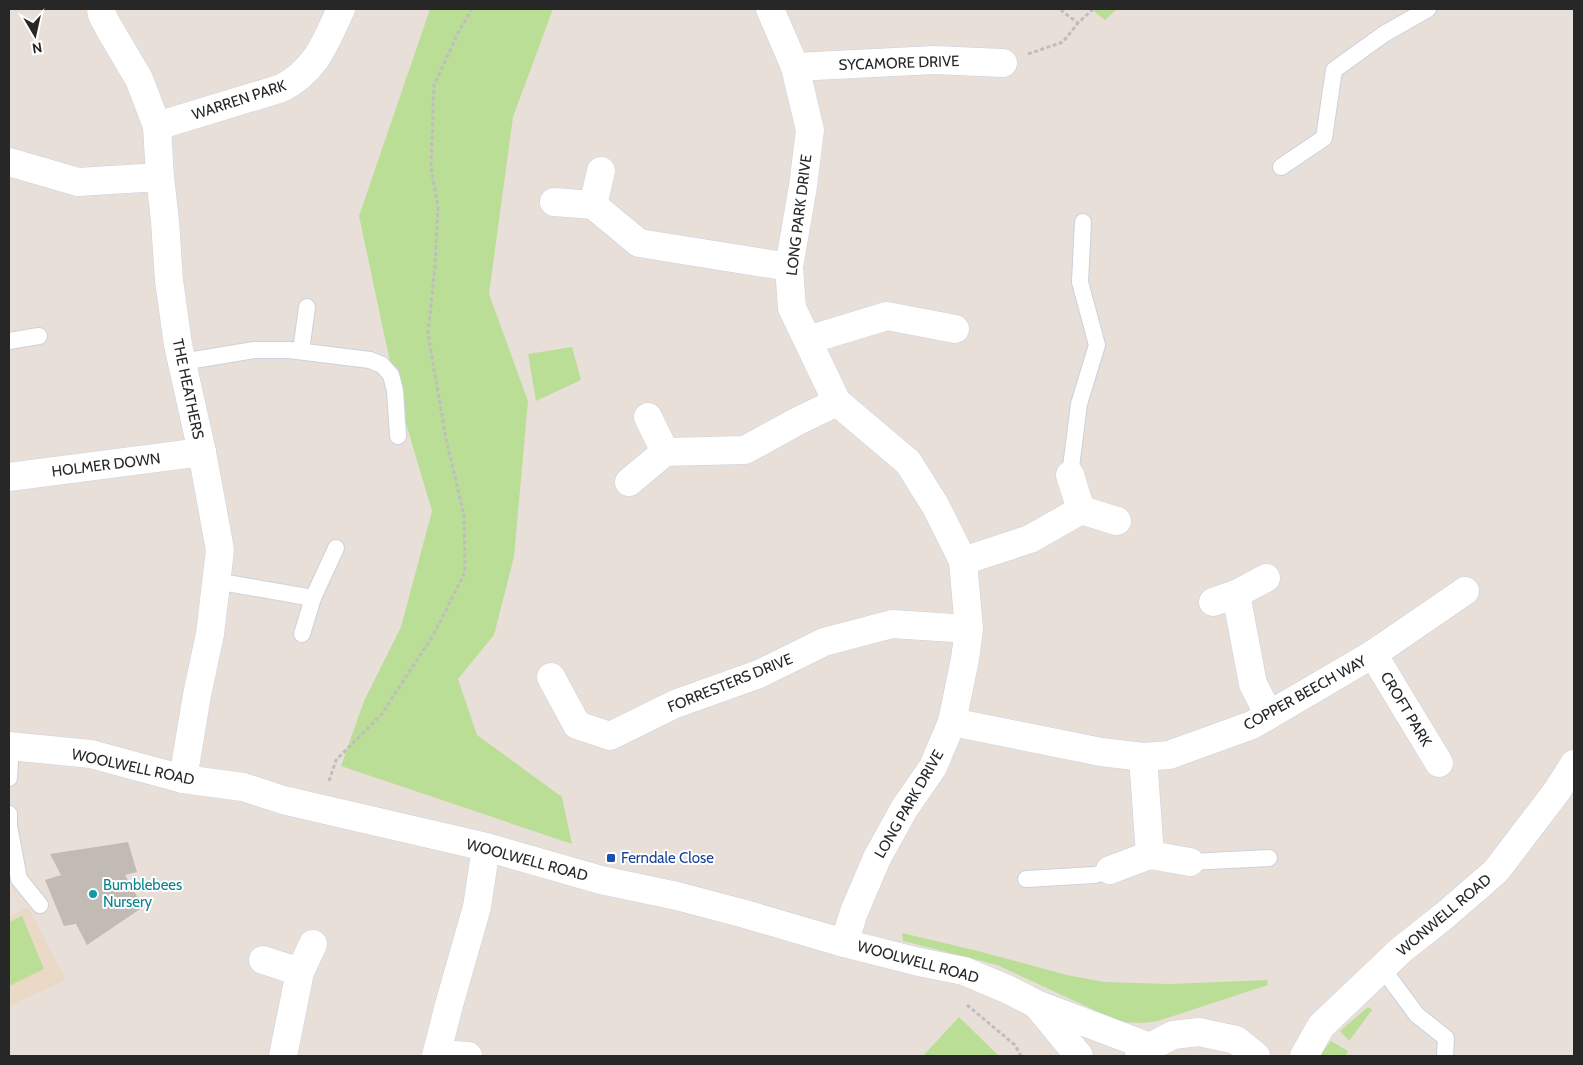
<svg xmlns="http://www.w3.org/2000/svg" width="1583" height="1065" font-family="Cabin,sans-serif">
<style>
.education{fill:#ebd9c8}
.green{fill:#bbde97}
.building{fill:#c1bbb4}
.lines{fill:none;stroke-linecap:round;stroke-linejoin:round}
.lane-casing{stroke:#cbd1dc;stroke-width:18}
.street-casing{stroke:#cbd1dc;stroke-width:29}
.secondary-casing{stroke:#cbd1dc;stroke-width:29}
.path{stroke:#bebebe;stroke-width:3;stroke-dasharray:4 2.5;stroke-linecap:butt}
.lane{stroke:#fff;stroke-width:16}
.street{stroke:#fff;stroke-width:28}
.secondary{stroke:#fff;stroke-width:28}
.transit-dot{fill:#1a4fb4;stroke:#fff;stroke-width:2}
.culture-dot{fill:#0f9aa8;stroke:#fff;stroke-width:2}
.labels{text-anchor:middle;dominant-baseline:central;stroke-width:4;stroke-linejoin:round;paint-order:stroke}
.street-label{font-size:15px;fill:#272727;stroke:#fff}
.transit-label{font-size:15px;fill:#164399;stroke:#fff;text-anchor:start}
.culture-label{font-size:15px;fill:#0d838f;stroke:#fff;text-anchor:start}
</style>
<rect width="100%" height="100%" fill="#e9dfd9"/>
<polygon class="education" points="28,907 66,980 9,1006 9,917"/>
<g class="green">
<polygon points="430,9 553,9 513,117 489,294 528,401 514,557 494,635 458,679 477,735 562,797 572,844 341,766 364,701 401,627 432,511 396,390 359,216"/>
<polygon points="1091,9 1117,9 1105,20"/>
<polygon points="572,347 581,380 536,401 528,354"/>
<polygon points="22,916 44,969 9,986 9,922"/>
<polygon points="902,933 978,951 1067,975 1104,982 1169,984 1267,980 1268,985 1158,1021 1143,1023 1120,1022 997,965 903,941"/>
<polygon points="1368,1007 1372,1010 1349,1041 1340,1031"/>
<polygon points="959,1017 999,1056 923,1056"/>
<polygon points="1331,1041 1348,1051 1346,1056 1319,1056"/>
</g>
<polygon class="building" points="128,842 137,872 125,875 143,907 87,945 76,924 64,926 45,880 61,875 50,854"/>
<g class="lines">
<defs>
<g id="lane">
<polyline points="1281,167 1324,138 1334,70 1384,34 1428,9"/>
<polyline points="9,341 39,336"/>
<polyline points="301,351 307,307"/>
<polyline points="182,362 254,350 289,350 370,360 382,365 391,375 395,391 398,436"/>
<polyline points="1070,475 1079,404 1097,345 1080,282 1083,222"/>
<polyline points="216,581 313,598"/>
<polyline points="302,634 313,598 336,548"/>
<polyline points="9,778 11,746"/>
<polyline points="9,814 9,826 19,879 40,905"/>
<polyline points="1190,862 1269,858"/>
<polyline points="1026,879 1095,875 1110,870"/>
<polyline points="1382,968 1417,1015 1446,1038 1445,1056"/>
</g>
<g id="street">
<polyline points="101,9 102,15 110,30 139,79 157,126 160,177 165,221 169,280 178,345 202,452 220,550 210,634 197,695 183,779"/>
<polyline points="770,9 795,67 810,130 803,186 789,267 792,308 837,402 908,462 935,505 963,561 969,629 965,659 952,722 933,767 904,809 877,858 854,912 844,943"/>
<polyline points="795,67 934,60 1003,63"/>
<path d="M157 126 282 88C317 69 325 43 341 9"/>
<polyline points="9,162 78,182 160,177"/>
<polyline points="554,202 593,205 639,243 789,267"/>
<polyline points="593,205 601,171"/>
<polyline points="808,340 887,316 955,329"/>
<polyline points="648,417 665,452 745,450 796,422 837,402"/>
<polyline points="9,477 202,452"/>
<polyline points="629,482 665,452"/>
<polyline points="1081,510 1117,521"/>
<polyline points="963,561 1030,539 1081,510 1070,475"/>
<polyline points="1236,594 1253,684 1269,715"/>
<polyline points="1213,602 1236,594 1266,578"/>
<polyline points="1373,654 1439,763"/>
<polyline points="551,677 577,725 610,736 675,704 759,674 824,642 892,624 969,629"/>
<polyline points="952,722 1101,752 1143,757 1169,755 1252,725 1373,654 1465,591"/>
<polyline points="9,746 91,754 183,779 243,787 283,800 486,847 601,880 677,896 745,914 844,943 919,962 964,971 1009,990 1036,1004 1150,1047"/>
<polyline points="1150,855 1190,862"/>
<polyline points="1110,870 1150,855 1143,757"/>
<polyline points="263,960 300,972"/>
<polyline points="1037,1005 1079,1056"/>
<polyline points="437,1054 468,1056"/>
<polyline points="283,1056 300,972 313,944"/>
<polyline points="436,1056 449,1005 477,907 486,847"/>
</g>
<g id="secondary">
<polyline points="1139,1056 1150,1047 1173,1035 1199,1032 1236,1040 1256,1056"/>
<polyline points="1304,1056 1321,1026 1401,950 1444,916 1496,871 1557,791 1574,764"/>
</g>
</defs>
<use href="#lane" class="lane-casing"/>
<use href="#street" class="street-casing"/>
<use href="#secondary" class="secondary-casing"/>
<g class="path">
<polyline points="1062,9 1062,11 1078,23"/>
<polyline points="1028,54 1063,42 1078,23 1093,9"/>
<polyline points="329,781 336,760 381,715 434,634 465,572 464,515 446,439 428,334 435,267 438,207 431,167 434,85 459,31 472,9"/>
<polyline points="967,1005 1015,1045 1021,1056"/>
</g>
<use href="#lane" class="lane"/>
<use href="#street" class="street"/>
<use href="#secondary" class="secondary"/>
</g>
<rect class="transit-dot" x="606" y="853" width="10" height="10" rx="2.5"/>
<circle class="culture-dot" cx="93" cy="894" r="5"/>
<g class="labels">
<g class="street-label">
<text transform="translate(899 63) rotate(-2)">SYCAMORE DRIVE</text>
<text transform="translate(239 100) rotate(-18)">WARREN PARK</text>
<text transform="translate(799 215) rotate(-83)">LONG PARK DRIVE</text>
<text transform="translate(188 389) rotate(78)">THE HEATHERS</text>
<text transform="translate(106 465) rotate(-7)">HOLMER DOWN</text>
<text transform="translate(730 683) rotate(-22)">FORRESTERS DRIVE</text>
<text transform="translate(1305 693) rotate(-29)">COPPER BEECH WAY</text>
<text transform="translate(1406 709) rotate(59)">CROFT PARK</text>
<text transform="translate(133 767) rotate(12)">WOOLWELL ROAD</text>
<text transform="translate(909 804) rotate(-60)">LONG PARK DRIVE</text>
<text transform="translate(527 860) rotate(15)">WOOLWELL ROAD</text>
<text transform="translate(1444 915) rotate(-40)">WONWELL ROAD</text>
<text transform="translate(918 962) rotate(15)">WOOLWELL ROAD</text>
</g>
<g class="transit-label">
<text x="621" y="858">Ferndale Close</text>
</g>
<g class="culture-label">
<text x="103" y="885">Bumblebees<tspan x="103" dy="17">Nursery</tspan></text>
</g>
</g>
<rect width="1583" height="1065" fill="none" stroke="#272727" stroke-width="20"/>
<g transform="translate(35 35) rotate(171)" stroke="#ffffff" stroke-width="4" paint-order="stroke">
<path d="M0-4L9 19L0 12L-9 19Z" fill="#272727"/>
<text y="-8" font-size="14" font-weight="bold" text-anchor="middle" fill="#272727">N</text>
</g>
</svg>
